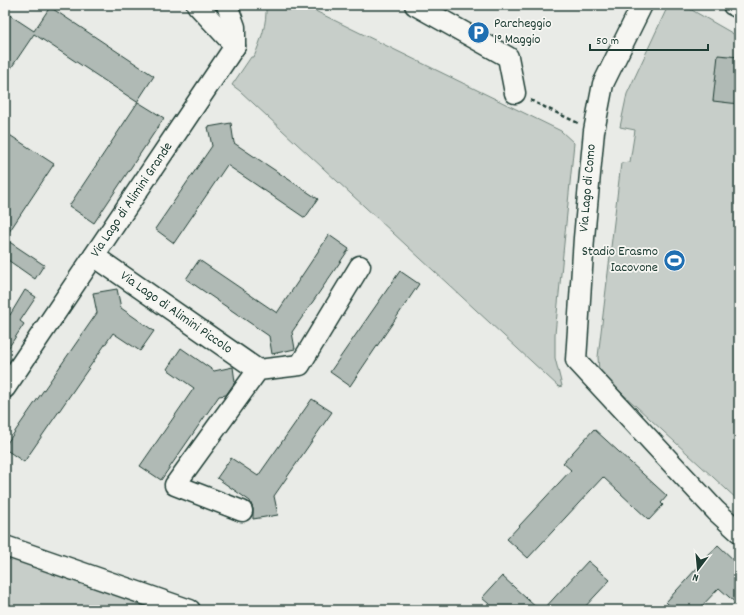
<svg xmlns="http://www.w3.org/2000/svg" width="744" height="615" font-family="Dekko,sans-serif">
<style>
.green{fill:#c7cec9;stroke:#73867e}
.building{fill:#b0bab5;stroke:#1f3d34}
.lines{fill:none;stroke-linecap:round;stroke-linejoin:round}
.minor-casing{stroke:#1f3d34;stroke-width:23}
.path{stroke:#1f3d34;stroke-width:2.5;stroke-dasharray:4 3;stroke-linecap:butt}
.minor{stroke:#f6f6f2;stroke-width:20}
.labels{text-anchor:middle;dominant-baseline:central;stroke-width:3.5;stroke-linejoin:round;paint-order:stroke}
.poi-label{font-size:14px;fill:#1f3d34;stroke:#f6f6f2;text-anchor:start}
.street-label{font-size:14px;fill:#1f3d34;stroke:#f6f6f2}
</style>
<rect width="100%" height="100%" fill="#e9ebe7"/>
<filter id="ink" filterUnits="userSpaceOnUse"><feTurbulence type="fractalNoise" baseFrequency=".025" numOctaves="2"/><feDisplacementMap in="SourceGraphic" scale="8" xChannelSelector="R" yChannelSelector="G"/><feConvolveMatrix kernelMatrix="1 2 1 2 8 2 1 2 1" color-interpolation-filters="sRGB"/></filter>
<g filter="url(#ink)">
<g class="green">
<path d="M266 5H303L561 131 574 143 555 334V358L562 386 559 387 240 91 232 85 251 57H254C261 40 267 24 266 5Z"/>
<polygon points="678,5 683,5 739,37 739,501 599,372 598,357 621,163 630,162 635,130 620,127 627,94 667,8"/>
<polygon points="5,550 178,610 5,610"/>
</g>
<g class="building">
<polygon points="50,7 154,76 137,102 34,34 5,77 5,12 34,31"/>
<polygon points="718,55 739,57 739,104 713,101"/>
<polygon points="138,102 164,118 94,223 69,206"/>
<polygon points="231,123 234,143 318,199 305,218 227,165 174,243 155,229 212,146 208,127"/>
<polygon points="5,132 54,164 5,238"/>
<polygon points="329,235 349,249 292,332 295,349 272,354 269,336 186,279 199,260 277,313"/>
<polygon points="5,239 44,265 35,279 5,258"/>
<polygon points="400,271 419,284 350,386 330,372"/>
<polygon points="117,289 121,308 154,331 140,351 113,333 24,462 5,449 5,446 97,313 93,293"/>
<polygon points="25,290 36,297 20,321 24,324 5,353 5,311 10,315"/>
<polygon points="181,348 214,371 233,367 235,382 226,395 219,396 161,480 140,466 194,388 167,369"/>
<polygon points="312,399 332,412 274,496 278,515 253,519 253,509 250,501 217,478 231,458 258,476"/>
<polygon points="594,429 667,496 661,503 663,505 649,520 603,477 528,558 507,539 571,470 563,463"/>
<polygon points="718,545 739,565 739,606 719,588 698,610 674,610 666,602"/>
<polygon points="588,561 610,580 582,610 543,610"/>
<polygon points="502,576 539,610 496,610 482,598"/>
</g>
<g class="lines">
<defs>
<g id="minor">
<polyline points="197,5 235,46"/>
<polyline points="415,5 508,57 515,93"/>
<polyline points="642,5 603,84 594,131 584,238 576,360 716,511 739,532"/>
<polyline points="733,5 739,8"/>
<polyline points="94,256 258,370"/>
<polyline points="5,388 235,46 235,27 227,5"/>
<polyline points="242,511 175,485 258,370 300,365 360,266"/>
<polyline points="5,546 190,610"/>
</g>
</defs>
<use href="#minor" class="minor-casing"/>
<polyline class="path" points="530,100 578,123"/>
<use href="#minor" class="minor"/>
</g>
</g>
<defs>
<symbol id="parking-disc" viewBox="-11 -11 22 22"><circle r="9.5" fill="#1f6fb2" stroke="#f6f6f2"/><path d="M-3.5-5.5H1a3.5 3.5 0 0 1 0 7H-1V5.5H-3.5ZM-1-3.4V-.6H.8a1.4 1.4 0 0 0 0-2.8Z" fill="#fff"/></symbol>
<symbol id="stadium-disc" viewBox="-11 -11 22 22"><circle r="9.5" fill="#1f6fb2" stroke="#f6f6f2"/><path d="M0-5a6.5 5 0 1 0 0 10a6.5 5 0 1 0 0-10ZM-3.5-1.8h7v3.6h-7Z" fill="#fff"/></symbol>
</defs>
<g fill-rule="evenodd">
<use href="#parking-disc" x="466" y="20" width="25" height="25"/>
<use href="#stadium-disc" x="662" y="248" width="25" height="25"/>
</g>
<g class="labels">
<g class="poi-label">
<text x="494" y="24">Parcheggio<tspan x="494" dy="16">1° Maggio</tspan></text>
<text x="658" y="252" text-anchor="end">Stadio Erasmo<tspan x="658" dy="16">Iacovone</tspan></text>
</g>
<g class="street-label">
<text transform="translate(588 188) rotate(-85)">Via Lago di Como</text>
<text transform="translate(132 200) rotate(-56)">Via Lago di Alimini Grande</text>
<text transform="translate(176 313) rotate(35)">Via Lago di Alimini Piccolo</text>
</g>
</g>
<rect width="744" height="615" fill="none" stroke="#f6f6f2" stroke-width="20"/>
<rect x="10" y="10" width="724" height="595" fill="none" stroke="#1f3d34" stroke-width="1.5" filter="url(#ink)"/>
<g transform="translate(698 569) rotate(196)" stroke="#f6f6f2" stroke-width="3" paint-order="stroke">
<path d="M0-3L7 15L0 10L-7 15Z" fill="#1f3d34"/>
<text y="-6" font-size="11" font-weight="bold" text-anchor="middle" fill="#1f3d34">N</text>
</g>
<path d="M590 44v6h118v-6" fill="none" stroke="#1f3d34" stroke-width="2"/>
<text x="596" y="44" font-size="12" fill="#1f3d34" stroke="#f6f6f2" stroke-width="3" paint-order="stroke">50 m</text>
</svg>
